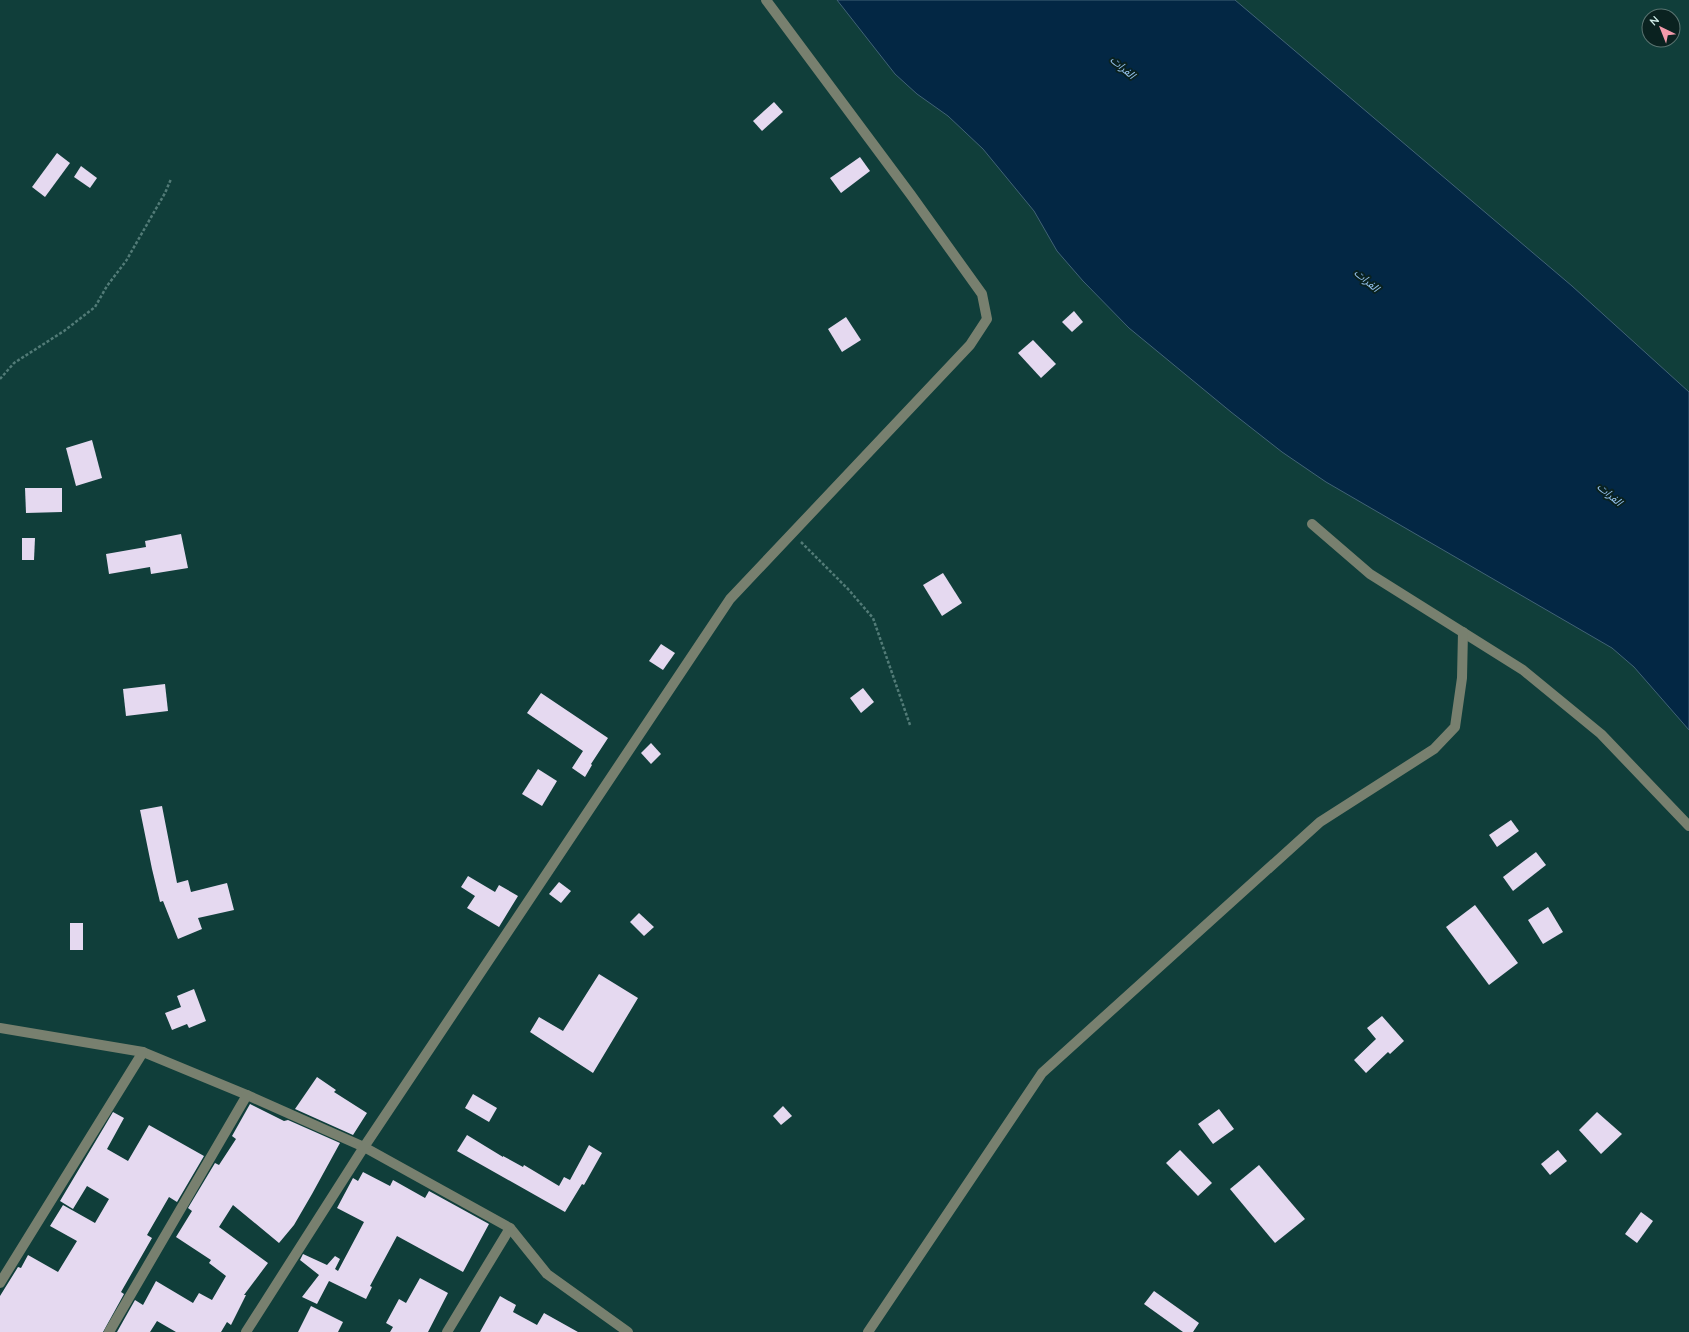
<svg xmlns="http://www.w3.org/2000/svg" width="1689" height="1332" font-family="Quicksand,'Noto Sans Arabic',sans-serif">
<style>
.water{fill:#032744;stroke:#416376}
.building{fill:#e5d9f0}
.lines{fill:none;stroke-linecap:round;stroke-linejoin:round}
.path{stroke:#527b77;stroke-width:2.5;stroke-dasharray:3 2;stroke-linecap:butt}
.minor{stroke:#78806f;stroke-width:10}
.labels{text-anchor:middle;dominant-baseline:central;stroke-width:4;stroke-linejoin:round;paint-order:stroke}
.water-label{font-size:11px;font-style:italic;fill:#96c3ee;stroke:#0a2220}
</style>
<rect width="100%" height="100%" fill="#103e3a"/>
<polygon class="water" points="837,0 1235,0 1572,286 1689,392 1689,730 1634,667 1612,648 1326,482 1282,452 1231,412 1129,328 1083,281 1057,251 1034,211 983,149 948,116 917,94 895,74"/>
<g class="building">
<polygon points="774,102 783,112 762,131 753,121"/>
<polygon points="57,153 70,163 45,197 32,187"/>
<polygon points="860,157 870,171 841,193 830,178"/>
<polygon points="81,166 97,178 90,188 74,177"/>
<polygon points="1074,311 1083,322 1072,332 1062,322"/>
<polygon points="846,317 861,340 842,352 828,329"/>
<polygon points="1033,340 1056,364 1041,378 1018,353"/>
<polygon points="92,440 102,478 76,486 66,448"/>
<polygon points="25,488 62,488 62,512 26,513"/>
<polygon points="181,534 188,568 151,574 150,567 109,574 106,554 146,547 145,541"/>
<polygon points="22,538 35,538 34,560 22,560"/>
<polygon points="943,573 962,603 942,616 923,585"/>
<polygon points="661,644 675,653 663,670 649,661"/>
<polygon points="165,684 168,711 126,716 123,689"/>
<polygon points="863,688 874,702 861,713 850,698"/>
<polygon points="541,693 608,738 591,764 592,765 585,777 572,768 583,751 527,713"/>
<polygon points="651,743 661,754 651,764 641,753"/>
<polygon points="538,769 557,781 542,806 522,794"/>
<polygon points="162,806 177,883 188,880 191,892 227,883 234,910 198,918 202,929 178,939 163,901 160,902 152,869 140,810"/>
<polygon points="1511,820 1519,831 1497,847 1489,835"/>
<polygon points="1536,852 1546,865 1513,891 1503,877"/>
<polygon points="468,876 495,892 499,885 518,896 499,927 467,908 475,896 461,887"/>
<polygon points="559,882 571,891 561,903 549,894"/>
<polygon points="1475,905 1518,963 1489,985 1446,927"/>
<polygon points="1548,907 1563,932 1543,944 1528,920"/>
<polygon points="639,913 654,927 644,936 630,922"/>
<rect x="70" y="923" width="13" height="27"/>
<polygon points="599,974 638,998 593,1073 530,1032 539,1017 563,1031"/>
<polygon points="194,989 206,1021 189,1028 187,1024 172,1030 165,1013 181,1007 177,996"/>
<polygon points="1382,1016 1404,1041 1390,1054 1388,1052 1366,1073 1354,1060 1376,1039 1367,1028"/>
<polygon points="317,1077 336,1090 334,1092 367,1113 353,1135 295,1109"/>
<polygon points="473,1094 497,1108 489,1122 465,1108"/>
<polygon points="250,1104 284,1121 288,1120 340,1143 312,1194 294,1225 279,1243 233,1205 219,1227 268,1263 244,1295 246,1295 231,1325 227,1322 221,1332 176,1332 157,1321 150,1332 117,1332 135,1300 143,1305 156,1281 193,1303 199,1293 212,1300 226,1276 209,1263 211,1260 176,1237 192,1211 188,1208 215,1163 219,1165 236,1139 232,1136"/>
<polygon points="783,1106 792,1116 781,1125 773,1116"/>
<polygon points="1219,1109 1234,1129 1213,1144 1198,1124"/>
<polygon points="113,1112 124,1118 107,1149 128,1161 149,1125 204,1156 177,1202 169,1197 147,1235 152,1238 121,1292 124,1294 103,1332 0,1332 0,1296 18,1267 21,1268 28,1255 58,1272 77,1241 50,1226 63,1205 95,1223 109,1199 87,1186 73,1209 60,1201"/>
<polygon points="1597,1112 1622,1134 1601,1154 1579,1130"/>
<polygon points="467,1135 503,1157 503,1156 523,1167 524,1165 559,1186 564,1177 570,1180 589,1145 602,1153 584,1185 582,1184 565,1212 457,1151"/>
<polygon points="1180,1150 1212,1183 1198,1196 1166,1163"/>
<polygon points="1558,1150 1567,1161 1550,1175 1541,1164"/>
<polygon points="1259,1165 1305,1219 1275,1243 1230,1189"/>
<polygon points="363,1172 390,1186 393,1180 425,1198 429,1191 489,1224 463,1272 397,1236 370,1286 372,1287 366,1299 329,1281 317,1304 302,1297 319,1275 300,1260 303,1254 327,1265 335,1256 340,1259 335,1269 338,1271 364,1222 337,1208 353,1178 358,1181"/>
<polygon points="1641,1212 1653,1221 1637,1243 1625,1234"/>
<polygon points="420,1278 448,1293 428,1332 390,1332 393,1327 386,1323 399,1299 406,1303"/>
<polygon points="1154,1291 1199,1323 1193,1332 1183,1332 1144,1304"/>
<polygon points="500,1296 516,1305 513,1312 537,1325 544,1313 578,1332 480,1332"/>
<polygon points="311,1306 343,1322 338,1332 298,1332"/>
</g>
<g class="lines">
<g class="path">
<polyline points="0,379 14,363 64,331 95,307 107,286 126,261 165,193 171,179"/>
<polyline points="801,542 848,589 873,618 910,725"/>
</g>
<g class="minor">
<polyline points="1312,524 1370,574 1523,670 1601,734 1689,826"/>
<polyline points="0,1028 143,1052 247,1095 364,1147 510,1228 547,1274 628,1332"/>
<polyline points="0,1283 143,1052"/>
<polyline points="109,1332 247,1095"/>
<polyline points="246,1332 364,1147 730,599 970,345 987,319 982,294 911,195 766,0"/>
<polyline points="447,1332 510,1228"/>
<polyline points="868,1332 1042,1073 1320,822 1434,749 1455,727 1462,678 1463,632"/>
</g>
</g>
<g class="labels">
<g class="water-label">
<text transform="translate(1123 67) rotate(41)">الفرات</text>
<text transform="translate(1367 280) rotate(41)">الفرات</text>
<text transform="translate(1610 494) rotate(41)">الفرات</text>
</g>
</g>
<g transform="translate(1661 28) rotate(317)"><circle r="19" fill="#0a2220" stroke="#5a7471"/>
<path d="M0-3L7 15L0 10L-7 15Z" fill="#f39aab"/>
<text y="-6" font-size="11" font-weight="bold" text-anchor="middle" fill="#d1eeea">N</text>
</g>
</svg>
